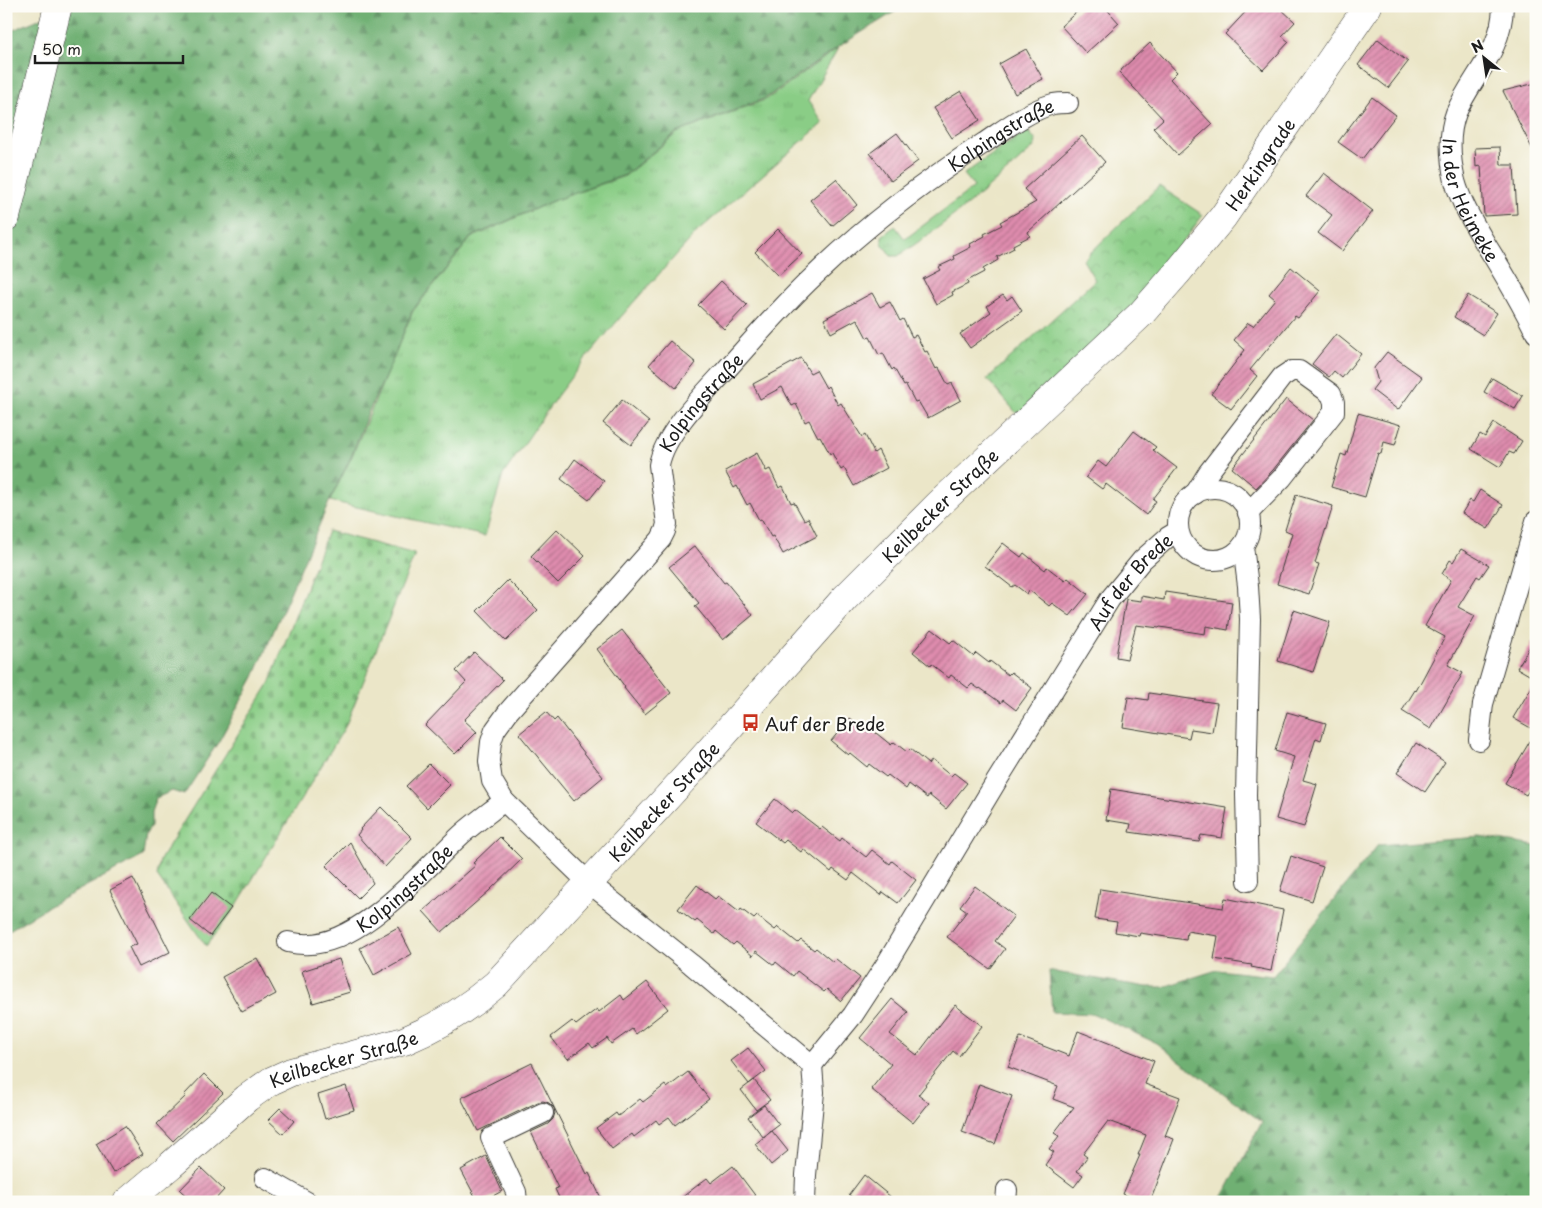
<svg xmlns="http://www.w3.org/2000/svg" width="1542" height="1208" font-family="'Playpen Sans',sans-serif">
<style>
.grass{fill:url(#grass-tufts);stroke:#537451}
.forest{fill:url(#forest-firs);stroke:#466648}
.cemetery{fill:url(#cemetery-stones);stroke:#537451}
.park{fill:url(#park-crowns);stroke:#537451}
.building{fill:url(#building-hatch)}
.lines{fill:none;stroke-linecap:round;stroke-linejoin:round}
.minor-casing{stroke:#3b3a36;stroke-width:22}
.secondary-casing{stroke:#3b3a36;stroke-width:29}
.minor{stroke:#fff;stroke-width:20}
.secondary{stroke:#fff;stroke-width:28}
.labels{text-anchor:middle;dominant-baseline:central;stroke-width:4.5;stroke-linejoin:round;paint-order:stroke}
.street-label{font-size:18px;fill:#1c1c1c;stroke:#fdfcf7}
.poi-label{font-size:18px;fill:#1c1c1c;stroke:#fdfcf7;text-anchor:start}
</style>
<defs>
<pattern id="grass-tufts" width="24" height="20" patternUnits="userSpaceOnUse" patternTransform="scale(1.25)"><rect width="24" height="20" fill="#8acd86"/><path d="M3 7l-1-3M5 7V3M7 7l1-3M15 17l-1-3M17 17v-4M19 17l1-3" fill="none" stroke="#76af73"/></pattern>
<pattern id="forest-firs" width="22" height="20" patternUnits="userSpaceOnUse" patternTransform="scale(1.25)"><rect width="22" height="20" fill="#6fb073"/><path d="M5 1l3.5 6h-7zM16 11l3.5 6h-7z" fill="#5a8e5e"/></pattern>
<pattern id="cemetery-stones" width="16" height="16" patternUnits="userSpaceOnUse" patternTransform="scale(1.25)"><rect width="16" height="16" fill="#8acd86"/><path d="M2 7V4a2 2 0 0 1 4 0v3zM10 15v-3a2 2 0 0 1 4 0v3z" fill="#76af73"/></pattern>
<pattern id="park-crowns" width="20" height="18" patternUnits="userSpaceOnUse" patternTransform="scale(1.25)"><rect width="20" height="18" fill="#8acd86"/><path d="M2 6a3 3 0 1 1 6 0M12 15a3 3 0 1 1 6 0" fill="none" stroke="#76af73"/></pattern>
<pattern id="building-hatch" width="6" height="6" patternUnits="userSpaceOnUse" patternTransform="scale(1.25)"><rect width="6" height="6" fill="#df8cae"/><path d="M-1 1l2-2M0 6l6-6M5 7l2-2" fill="none" stroke="#b4728d"/></pattern>
</defs>
<rect width="100%" height="100%" fill="#fdfcf7"/>
<filter id="ink" filterUnits="userSpaceOnUse"><feTurbulence type="fractalNoise" baseFrequency=".02" numOctaves="2"/><feDisplacementMap in="SourceGraphic" scale="10" xChannelSelector="R" yChannelSelector="G"/><feConvolveMatrix kernelMatrix="1 2 1 2 8 2 1 2 1" color-interpolation-filters="sRGB"/></filter>
<filter id="wash" filterUnits="userSpaceOnUse"><feTurbulence type="fractalNoise" baseFrequency=".0096" numOctaves="4" result="noise"/><feDisplacementMap in="SourceGraphic" scale="20" xChannelSelector="R" yChannelSelector="G"/><feGaussianBlur stdDeviation="1.12" result="paint"/><feColorMatrix in="noise" values="0 0 0 0 0 0 0 0 0 0 0 0 0 0 0 0 0 1.4 0 .05"/><feComposite in="paint" operator="in"/></filter>
<g filter="url(#wash)">
<rect width="100%" height="100%" fill="#ebe6c8"/>
<g class="grass">
<polygon points="838,48 808,101 823,123 698,231 632,304 585,359 557,396 503,475 485,536 330,501 352,456 413,311 471,238 553,201 625,176 677,133 767,99"/>
<path d="M1026 132 1030 133 1036 141 1035 145 1032 149C989 188 946 224 898 256H891L882 243V236L895 226 905 239 974 187 964 174 1023 133Z"/>
</g>
<g class="forest">
<polygon points="72,6 904,6 838,47 766,98 676,133 625,175 552,201 471,237 412,311 390,366 368,413 351,457 330,500 254,677 219,741 184,795 172,791 156,798 151,812 151,826 146,834 143,856 49,906 6,932 6,244 38,132 67,13"/>
<polygon points="46,16 6,176 6,33"/>
<polygon points="1480,837 1536,846 1536,1202 1220,1202 1262,1122 1156,1043 1094,1014 1052,1012 1049,971 1147,987 1163,987 1217,970 1273,976 1378,845"/>
</g>
<polygon class="cemetery" points="328,531 415,554 345,727 235,908 206,946 157,876 160,860 269,684"/>
<polygon class="park" points="1159,186 1203,215 1140,299 1019,416 987,379 1095,280 1083,260"/>
<g id="blocks">
<g class="building">
<polygon points="1083,6 1104,6 1119,23 1086,53 1061,26"/>
<polygon points="1251,6 1278,6 1295,22 1282,36 1289,42 1263,70 1225,34"/>
<polygon points="1378,39 1408,62 1388,88 1358,65"/>
<polygon points="1150,43 1177,72 1170,79 1212,124 1178,155 1153,128 1163,119 1119,72"/>
<polygon points="1026,49 1043,79 1015,94 999,64"/>
<polygon points="1536,83 1536,156 1503,91"/>
<polygon points="961,91 980,120 952,138 933,108"/>
<polygon points="1372,97 1396,115 1362,159 1338,142"/>
<polygon points="897,133 918,161 891,181 870,153"/>
<polygon points="1082,136 1105,162 1028,232 1030,236 1013,245 1014,248 997,257 998,260 983,269 984,272 967,281 968,284 952,292 953,295 936,304 923,279 940,270 938,267 955,259 954,256 971,247 970,244 985,236 984,234 1002,225 1000,222 1036,202 1024,189"/>
<polygon points="1500,147 1501,165 1514,165 1517,214 1484,216 1481,166 1476,167 1475,148"/>
<polygon points="1324,173 1373,211 1342,251 1318,233 1332,215 1306,196"/>
<polygon points="836,179 857,205 832,226 810,200"/>
<polygon points="778,229 802,254 778,276 755,252"/>
<polygon points="1291,267 1320,291 1298,318 1295,316 1250,370 1257,376 1231,409 1211,394 1245,350 1234,340 1248,323 1253,326 1275,299 1269,294"/>
<polygon points="721,281 747,305 724,329 698,305"/>
<polygon points="872,293 880,307 890,302 900,321 903,319 912,337 916,335 925,352 927,351 936,369 939,368 948,385 952,383 961,400 928,418 918,401 915,402 906,385 904,386 894,368 892,370 883,353 879,355 870,337 867,338 857,319 831,333 824,319"/>
<polygon points="1003,295 1007,300 1012,296 1022,311 970,348 960,334 991,312 987,306"/>
<polygon points="1468,295 1497,313 1483,335 1454,317"/>
<polygon points="1336,334 1361,354 1342,378 1334,371 1329,377 1312,364"/>
<polygon points="670,341 696,363 676,388 649,365"/>
<polygon points="1387,352 1422,377 1398,410 1372,390 1378,382 1374,368"/>
<polygon points="801,358 810,373 816,370 826,388 828,386 838,405 841,403 862,437 865,435 874,453 878,450 887,468 854,486 844,468 841,470 832,453 830,454 820,436 818,437 809,420 805,422 796,404 792,406 782,387 760,399 753,384"/>
<polygon points="1492,378 1523,396 1515,409 1484,392"/>
<polygon points="1286,399 1313,420 1273,470 1256,488 1232,468"/>
<polygon points="622,400 649,422 631,445 603,423"/>
<polygon points="1358,413 1401,425 1395,445 1384,442 1381,454 1378,453 1365,497 1331,487 1341,454 1346,456"/>
<polygon points="1494,423 1522,441 1514,454 1509,452 1500,467 1471,449 1480,434 1485,437"/>
<polygon points="1134,431 1156,447 1153,450 1177,468 1153,499 1156,501 1146,515 1106,484 1102,489 1086,477 1098,461 1106,467"/>
<polygon points="757,453 766,471 770,469 779,488 783,486 791,503 794,502 804,520 808,518 817,536 783,554 773,536 771,537 761,519 759,520 750,503 747,505 737,486 734,488 725,471"/>
<polygon points="575,459 604,481 589,500 561,479"/>
<polygon points="1480,490 1503,505 1488,529 1462,513 1470,500 1473,502"/>
<polygon points="1296,495 1333,506 1315,563 1319,564 1309,594 1277,584 1292,533 1285,530"/>
<polygon points="557,529 585,556 558,583 531,556"/>
<polygon points="1003,543 1021,557 1024,553 1045,570 1047,567 1065,581 1068,578 1088,594 1070,616 1052,603 1049,606 1029,590 1027,594 1015,585 1012,587 985,566"/>
<polygon points="695,546 724,583 726,582 753,615 723,640 695,606 699,603 669,567"/>
<polygon points="1461,549 1489,565 1480,578 1477,576 1458,607 1475,616 1448,665 1463,673 1431,729 1402,711 1415,690 1416,691 1445,637 1425,626 1451,580 1442,574 1450,560 1453,562"/>
<polygon points="508,580 538,610 506,641 477,611"/>
<polygon points="1165,592 1232,602 1228,630 1206,626 1205,634 1160,627 1159,628 1136,625 1127,659 1116,657 1126,599 1141,601 1141,596 1164,600"/>
<polygon points="1294,610 1330,622 1313,672 1278,661"/>
<polygon points="932,629 950,643 953,640 973,656 976,653 989,663 990,661 1008,675 1011,672 1032,688 1016,710 1003,700 1001,703 980,688 979,689 972,684 968,688 951,675 949,678 931,664 930,666 913,652"/>
<polygon points="622,630 671,693 645,714 624,688 625,687 597,649"/>
<polygon points="1536,636 1536,679 1517,668"/>
<polygon points="474,652 503,680 464,720 477,732 455,754 425,725 466,682 456,671"/>
<polygon points="1536,680 1536,779 1526,795 1505,783 1536,731 1513,718"/>
<polygon points="1149,693 1217,703 1212,732 1191,729 1189,738 1123,727 1128,697 1148,700"/>
<polygon points="546,712 554,721 557,718 603,777 574,801 519,734"/>
<polygon points="1287,712 1326,723 1321,740 1316,738 1303,780 1317,784 1304,827 1276,819 1294,757 1275,751"/>
<polygon points="850,718 868,732 871,729 891,745 894,742 907,752 910,749 928,764 931,760 951,776 954,773 967,783 946,809 929,795 927,798 909,784 906,789 888,775 886,777 869,764 867,767 850,753 848,755 831,741"/>
<polygon points="1416,743 1445,762 1425,792 1397,773"/>
<polygon points="429,764 450,785 427,808 406,786"/>
<polygon points="1111,789 1227,808 1222,838 1201,835 1199,842 1129,832 1131,824 1106,820"/>
<polygon points="775,799 792,813 795,810 820,829 822,827 840,841 842,838 866,857 872,850 890,864 892,861 916,880 898,903 883,892 881,895 853,873 848,880 833,869 831,872 803,849 801,852 786,840 783,843 756,822"/>
<polygon points="381,807 412,838 385,867 357,835 361,830 360,829"/>
<polygon points="500,837 522,859 489,891 442,932 423,911 476,865 473,863"/>
<polygon points="350,842 373,883 358,898 326,866"/>
<polygon points="1291,856 1323,867 1312,901 1280,891"/>
<polygon points="133,878 170,952 139,967 129,947 137,944 110,890"/>
<polygon points="697,885 715,899 718,896 739,912 741,909 754,919 757,916 775,930 778,927 798,943 801,940 814,950 816,948 833,962 836,959 860,978 841,1001 827,989 824,992 797,971 793,976 776,962 774,965 756,951 753,956 736,942 733,945 716,931 714,934 697,920 695,922 678,909"/>
<polygon points="975,886 1014,916 995,941 1005,949 990,969 947,937 967,911 960,906"/>
<polygon points="1100,889 1223,908 1225,898 1283,910 1271,971 1251,967 1252,965 1214,959 1218,936 1187,931 1186,940 1140,933 1139,936 1115,932 1117,922 1095,919"/>
<polygon points="211,893 231,908 210,936 190,920"/>
<polygon points="398,927 412,954 374,975 360,948"/>
<polygon points="257,958 276,994 242,1012 222,977"/>
<polygon points="339,959 350,992 313,1003 302,971"/>
<polygon points="647,982 668,1009 636,1034 632,1029 611,1044 607,1038 593,1048 589,1043 568,1059 551,1037 572,1021 576,1025 597,1009 599,1012 621,995 624,1000"/>
<polygon points="892,999 908,1012 890,1034 917,1055 955,1005 982,1026 959,1056 953,1051 918,1095 929,1103 913,1123 871,1089 891,1064 860,1038"/>
<polygon points="1078,1031 1154,1061 1145,1084 1180,1097 1165,1136 1174,1139 1150,1202 1141,1202 1123,1194 1140,1155 1138,1155 1146,1135 1108,1121 1083,1154 1087,1157 1077,1171 1083,1175 1074,1187 1045,1165 1054,1152 1049,1149 1059,1136 1054,1133 1074,1107 1053,1099 1058,1086 1008,1067 1020,1037 1069,1056"/>
<polygon points="748,1048 766,1071 749,1084 731,1061"/>
<polygon points="532,1063 587,1174 589,1173 603,1202 561,1202 555,1189 558,1188 531,1132 548,1124 553,1119 555,1113 554,1108 549,1103 543,1101 538,1102 478,1131 461,1098"/>
<polygon points="688,1072 709,1099 675,1125 669,1117 659,1124 656,1120 634,1137 632,1134 612,1149 596,1128 616,1113 618,1116 640,1099 643,1102 665,1085 667,1088"/>
<polygon points="204,1074 223,1093 173,1141 157,1124 186,1096 184,1095"/>
<polygon points="754,1080 770,1100 756,1110 741,1090"/>
<polygon points="979,1084 1012,1096 995,1144 962,1132"/>
<polygon points="346,1086 354,1110 325,1119 318,1095"/>
<polygon points="764,1105 779,1125 763,1137 748,1117"/>
<polygon points="280,1108 294,1121 283,1134 268,1120"/>
<polygon points="125,1126 143,1154 113,1173 96,1144"/>
<polygon points="772,1131 788,1151 771,1165 755,1144"/>
<polygon points="486,1156 502,1191 482,1202 478,1202 461,1170"/>
<polygon points="733,1166 760,1202 676,1202 707,1178 711,1183"/>
<polygon points="201,1168 224,1190 213,1202 193,1202 180,1190"/>
<polygon points="864,1175 897,1202 858,1202 849,1195"/>
</g>
</g>
</g>
<g filter="url(#ink)">
<use href="#blocks" fill-opacity="0" stroke="#3b3a36" stroke-width="1"/>
<g class="lines">
<defs>
<g id="minor">
<path id="s1" d="M1503 6C1502 52 1473 74 1456 113 1448 134 1450 159 1455 181 1461 203 1474 224 1485 243 1503 272 1521 302 1536 333"/>
<circle cx="1214" cy="524" r="36"/>
<polyline points="1195,494 1208,473 1282,377 1291,371 1299,371 1331,394 1334,402 1334,412 1282,478 1248,513"/>
<polyline points="1243,546 1248,586 1250,619 1246,795 1248,881"/>
<polyline points="1479,740 1483,704 1536,521"/>
<path id="s2" d="M288 942C293 943 298 944 303 944 359 948 424 869 462 834 476 822 490 812 504 801"/>
<path id="s3" d="M812 1065 853 1015 887 963 996 782 1110 599 1142 560 1168 537 1178 531"/>
<polyline points="265,1178 307,1202"/>
<polyline points="517,1202 516,1192 491,1138 543,1113"/>
<path id="s4" d="M805 1202 806 1175 814 1092 812 1065 691 964 588 882 504 801 492 781 489 761 491 742 495 730 508 712 661 539 665 531 667 524 659 465C664 434 705 393 726 370 755 338 783 305 814 276 866 226 924 182 984 143 1005 129 1028 111 1053 104 1058 103 1063 103 1068 103"/>
<polyline points="1006,1202 1007,1190"/>
</g>
<g id="secondary">
<polyline points="6,217 58,6"/>
<path id="s5" d="M127 1202 171 1165 247 1098 271 1081 291 1072 404 1041C438 1027 468 1008 496 984L695 767 845 598 939 504 1141 314 1177 273 1223 217 1368 6"/>
</g>
</defs>
<use href="#minor" class="minor-casing"/>
<use href="#secondary" class="secondary-casing"/>
<use href="#minor" class="minor"/>
<use href="#secondary" class="secondary"/>
</g>
</g>
<defs>
<symbol id="bus-bare" viewBox="-9 -9 18 18"><path d="M-5-6H5V4H4V6H2V4H-2V6H-4V4H-5ZM-3.5-4V0h7V-4ZM-3.5 1.2v1.5H-2V1.2ZM2 1.2v1.5H3.5V1.2Z" fill="#c8321e" stroke="#fdfcf7" stroke-width="2.5" paint-order="stroke"/></symbol>
</defs>
<g fill-rule="evenodd">
<use href="#bus-bare" x="738" y="710" width="25" height="25"/>
</g>
<g class="labels">
<g class="street-label">
<text stroke="none"><textPath href="#s4" startOffset="1429">Kolpingstraße</textPath></text>
<text stroke="none"><textPath href="#s5" startOffset="1558">Herkingrade</textPath></text>
<text stroke="none"><textPath href="#s1" startOffset="210">In der Heimeke</textPath></text>
<text stroke="none"><textPath href="#s4" startOffset="1024">Kolpingstraße</textPath></text>
<text stroke="none"><textPath href="#s5" startOffset="1089">Keilbecker Straße</textPath></text>
<text stroke="none"><textPath href="#s3" startOffset="580">Auf der Brede</textPath></text>
<text stroke="none"><textPath href="#s5" startOffset="684">Keilbecker Straße</textPath></text>
<text stroke="none"><textPath href="#s2" startOffset="134">Kolpingstraße</textPath></text>
<text stroke="none"><textPath href="#s5" startOffset="264">Keilbecker Straße</textPath></text>
</g>
<g class="poi-label">
<text x="765" y="723">Auf der Brede</text>
</g>
</g>
<rect width="1542" height="1208" fill="none" stroke="#fdfcf7" stroke-width="25"/>
<g transform="translate(1484 58) rotate(330)" stroke="#fdfcf7" stroke-width="4" paint-order="stroke">
<path d="M0-4L9 19L0 12L-9 19Z" fill="#1c1c1c"/>
<text y="-8" font-size="14" font-weight="bold" text-anchor="middle" fill="#1c1c1c">N</text>
</g>
<path d="M35 55v8h148v-8" fill="none" stroke="#1c1c1c" stroke-width="2.5"/>
<text x="42" y="55" font-size="15" fill="#1c1c1c" stroke="#fdfcf7" stroke-width="4" paint-order="stroke">50 m</text>
</svg>
